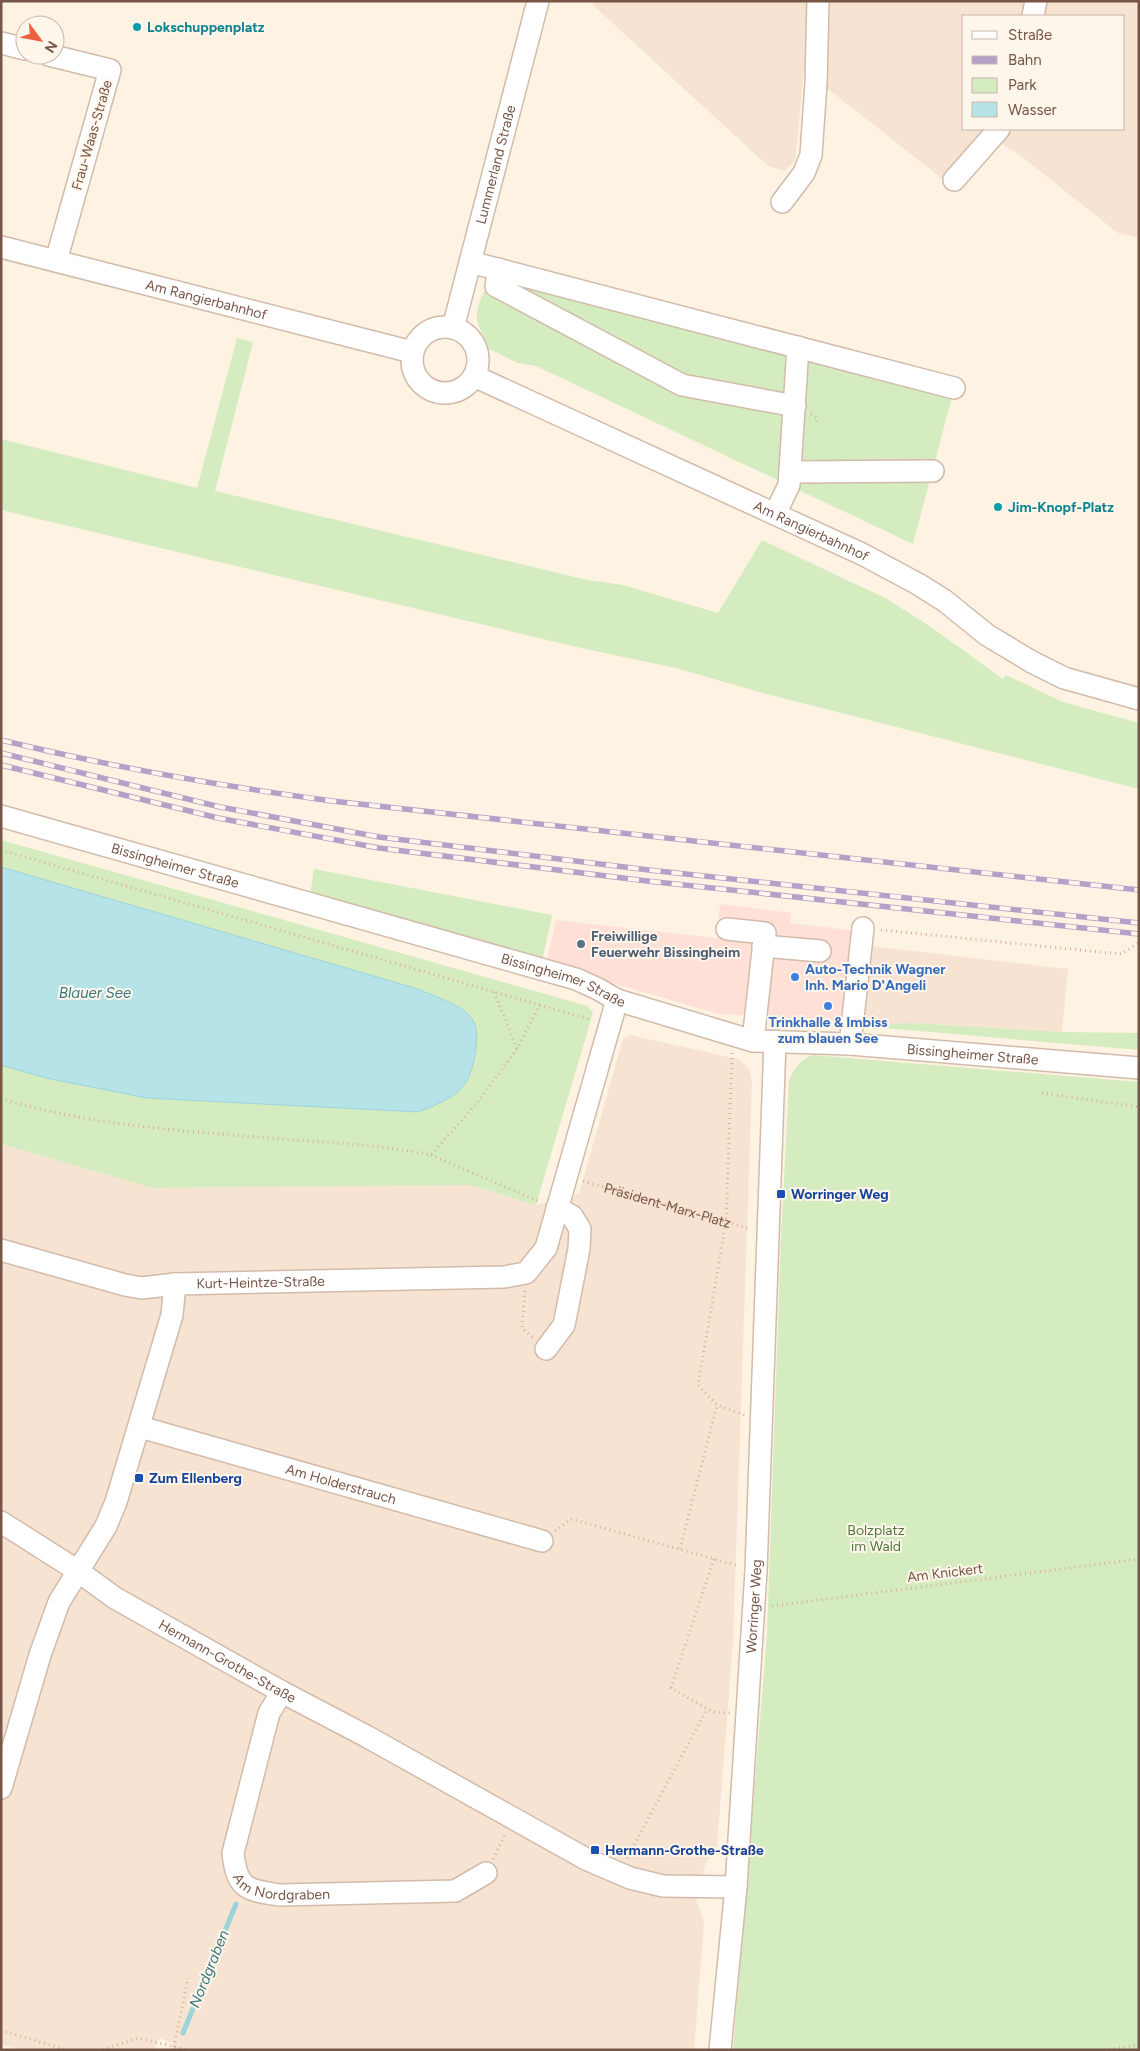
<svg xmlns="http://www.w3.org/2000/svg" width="1140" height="2051" font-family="Figtree,sans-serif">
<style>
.residential{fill:#f6e3d1;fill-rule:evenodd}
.commercial{fill:#ffe0d6}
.green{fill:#d4ecc0}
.water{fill:#b6e3e8;stroke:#9cd4db}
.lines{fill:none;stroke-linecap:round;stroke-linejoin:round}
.stream{stroke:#9cd4db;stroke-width:5}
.minor-casing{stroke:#d2bbab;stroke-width:24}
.path{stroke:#dab19c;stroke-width:3;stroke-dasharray:1 4;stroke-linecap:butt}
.minor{stroke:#fff;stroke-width:21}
.rail-casing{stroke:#b4a1c8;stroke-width:5.5}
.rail{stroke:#fff6eb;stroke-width:4;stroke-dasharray:11;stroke-linecap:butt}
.culture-dot{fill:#0f9aa8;stroke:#fff6eb;stroke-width:2}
.service-dot{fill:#5c6f8a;stroke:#fff6eb;stroke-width:2}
.shop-dot{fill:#3f7fe0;stroke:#fff6eb;stroke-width:2}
.transit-dot{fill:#1a4fb4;stroke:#fff6eb;stroke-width:2}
.labels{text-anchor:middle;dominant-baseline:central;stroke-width:4;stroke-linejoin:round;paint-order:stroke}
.culture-label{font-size:14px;font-weight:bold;fill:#0d838f;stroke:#fff6eb;text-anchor:start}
.street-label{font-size:14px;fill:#775647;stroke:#fff6eb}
.service-label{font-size:14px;font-weight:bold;fill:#4e5e75;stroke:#fff6eb;text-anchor:start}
.shop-label{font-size:14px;font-weight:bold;fill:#366cbe;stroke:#fff6eb;text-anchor:start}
.transit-label{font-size:14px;font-weight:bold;fill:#164399;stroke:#fff6eb;text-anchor:start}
.park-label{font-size:14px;fill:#50783c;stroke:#fff6eb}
.water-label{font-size:15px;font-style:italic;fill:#3a767e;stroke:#fff6eb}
</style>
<rect width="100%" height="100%" fill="#fef2e3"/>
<g class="residential">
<path d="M592 1H1139V238L1118 233 1020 155 1000 143 959 192 804 70 795 161 784 171 768 166 594 6ZM964 16H1124V129H964Z"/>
<polygon points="869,946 1068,969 1062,1032 913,1023 860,1026"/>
<polygon points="630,1035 738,1059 749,1068 752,1081 733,1642 717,1846 705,1865 696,1900 704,1922 694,2050 172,2050 173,2043 159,2038 154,2050 23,2050 1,2045 1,1144 152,1188 470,1185 536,1205 579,1194 623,1039"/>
</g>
<polygon class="commercial" points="720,904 791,913 790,923 857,931 848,1022 719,1014 546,964 556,920 717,938"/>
<g class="green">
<path d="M492 272 953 393 913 544 536 366 518 363 489 349C487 339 479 331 477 320 475 303 488 288 492 272Z"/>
<polygon points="237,338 253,342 215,491 587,580 623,585 718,613 762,540 887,599 931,627 1003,679 1006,675 1063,702 1139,723 1139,789 759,692 676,668 581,648 1,510 1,439 197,488"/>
<polygon points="1,840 588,1006 593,1013 536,1205 470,1185 152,1188 1,1144"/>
<polygon points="314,869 552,915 542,962 310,896"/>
<polygon points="913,1023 1062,1032 1139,1033 1139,1050 860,1026"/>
<path d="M812 1055 1139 1082V2050H733L767 1634 781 1238 789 1080C795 1067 799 1061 812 1055Z"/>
</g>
<path class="water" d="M1 867 418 989C433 996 464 1005 472 1019 478 1028 477 1039 476 1049 470 1091 456 1097 418 1112L147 1098 46 1078 1 1065Z"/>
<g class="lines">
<polyline class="stream" points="183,2033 236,1904"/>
<defs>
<g id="minor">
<polyline points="1033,16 1036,1"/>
<polyline points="1,43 25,49"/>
<polyline points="49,55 110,70 56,261"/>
<polyline points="954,180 999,129"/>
<polyline points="782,202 804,173 811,155 816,83 818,1"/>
<path id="s2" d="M1 247 412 352"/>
<polyline points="470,262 954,388"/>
<polyline points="499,269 496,286 682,385 795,406"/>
<circle cx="445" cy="360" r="33"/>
<path id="s3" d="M453 328 538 1"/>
<path id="s4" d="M474 376 862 554 918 584 945 601 987 635 1032 662 1064 678 1139 699"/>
<polyline points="790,472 933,471"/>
<polyline points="775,514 789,485 798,347"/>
<path id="s5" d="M1 816 576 979 598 989 617 1000 753 1041 850 1044 1139 1068"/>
<polyline points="727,929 765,933 753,1041"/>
<polyline points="763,946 820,951"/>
<polyline points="850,1044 863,928"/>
<path id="s6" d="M1 1250 125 1285 142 1288 175 1284 504 1277 526 1273 546 1248 617 1000"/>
<polyline points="546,1349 564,1325 579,1249 580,1229 572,1216 557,1208"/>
<path id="s7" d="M140 1427 542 1541"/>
<path id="s8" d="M1 1522 78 1571 115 1598 282 1692 366 1736 586 1859 630 1878 663 1886 736 1887"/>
<path id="s9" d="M282 1692 269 1713 233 1853C237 1889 246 1890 280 1895L455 1891 486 1873"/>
<polyline points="1,1788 40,1655 59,1602 106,1526 116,1502 172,1315 175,1284"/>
<path id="s10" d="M720 2050 736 1887 756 1571 775 1041"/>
</g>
</defs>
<use href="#minor" class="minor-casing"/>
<g class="path">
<polyline points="811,414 817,418 817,423"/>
<polyline points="1,850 592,1020"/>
<polyline points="881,930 1121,954 1138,943"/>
<polyline points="494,992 517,1049"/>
<polyline points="732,1053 726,1222 698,1385 717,1405 745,1415"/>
<polyline points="1042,1093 1139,1107"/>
<path d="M1 1099C97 1127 196 1132 295 1140 341 1143 386 1146 431 1155L477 1103 517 1049 540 1004"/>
<polyline points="431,1155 541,1202"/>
<path id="s1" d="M583 1181 750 1229"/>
<polyline points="525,1291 522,1328 533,1338"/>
<polyline points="555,1531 571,1519 739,1566"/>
<polyline points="680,1549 717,1405"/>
<polyline points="714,1559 671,1688 713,1712 730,1713"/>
<polyline points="772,1606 1139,1559"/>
<polyline points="627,1858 707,1709"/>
<polyline points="493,1859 506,1833"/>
<polyline points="1,2030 66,2050"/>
<polyline points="174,2047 188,1978"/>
<polyline points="103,2050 137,2038 189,2050"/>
<polyline points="1104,2050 1139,2045"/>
</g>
<use href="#minor" class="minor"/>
<defs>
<g id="rail">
<path d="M1 740C111 767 220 786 332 801L1139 890"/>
<polyline points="1,753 220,807 379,837 649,870 1139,923"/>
<polyline points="1,765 218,818 379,848 647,881 1139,934"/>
</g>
</defs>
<use href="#rail" class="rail-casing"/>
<use href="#rail" class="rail"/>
</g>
<g class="culture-dot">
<circle cx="137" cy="27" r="5"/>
<circle cx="998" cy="507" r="5"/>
</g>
<circle class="service-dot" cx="581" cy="944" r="5"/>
<g class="shop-dot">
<circle cx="795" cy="977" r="5"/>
<circle cx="828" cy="1006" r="5"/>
</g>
<g class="transit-dot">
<rect x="776" y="1189" width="10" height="10" rx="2.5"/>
<rect x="134" y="1473" width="10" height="10" rx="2.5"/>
<rect x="590" y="1845" width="10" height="10" rx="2.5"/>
</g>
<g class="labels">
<g class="culture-label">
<text x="147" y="27">Lokschuppenplatz</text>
<text x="1008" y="507">Jim-Knopf-Platz</text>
</g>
<g class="street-label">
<text transform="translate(92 135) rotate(-74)">Frau-Waas-Straße</text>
<text stroke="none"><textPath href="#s3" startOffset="169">Lummerland Straße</textPath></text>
<text stroke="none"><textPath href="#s2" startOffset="212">Am Rangierbahnhof</textPath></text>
<text stroke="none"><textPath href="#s4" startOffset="371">Am Rangierbahnhof</textPath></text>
<text stroke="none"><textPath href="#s5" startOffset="181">Bissingheimer Straße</textPath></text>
<text stroke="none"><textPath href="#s5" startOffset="586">Bissingheimer Straße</textPath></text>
<text stroke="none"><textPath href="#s5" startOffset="1006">Bissingheimer Straße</textPath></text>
<text stroke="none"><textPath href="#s1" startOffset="88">Präsident-Marx-Platz</textPath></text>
<text stroke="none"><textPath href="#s6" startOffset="265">Kurt-Heintze-Straße</textPath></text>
<text stroke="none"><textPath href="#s7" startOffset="209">Am Holderstrauch</textPath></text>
<text transform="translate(945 1573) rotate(-7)">Am Knickert</text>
<text stroke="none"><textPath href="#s10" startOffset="445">Worringer Weg</textPath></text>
<text stroke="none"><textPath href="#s8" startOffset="266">Hermann-Grothe-Straße</textPath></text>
<text stroke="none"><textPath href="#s9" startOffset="241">Am Nordgraben</textPath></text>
</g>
<g class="service-label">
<text x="591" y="936">Freiwillige<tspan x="591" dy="16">Feuerwehr Bissingheim</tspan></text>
</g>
<g class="shop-label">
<text x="805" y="969">Auto-Technik Wagner<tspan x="805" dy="16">Inh. Mario D'Angeli</tspan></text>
<text x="828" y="1022" text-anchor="middle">Trinkhalle &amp; Imbiss<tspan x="828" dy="16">zum blauen See</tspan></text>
</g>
<g class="transit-label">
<text x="791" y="1194">Worringer Weg</text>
<text x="149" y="1478">Zum Ellenberg</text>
<text x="605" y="1850">Hermann-Grothe-Straße</text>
</g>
<g class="park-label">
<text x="876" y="1530">Bolzplatz<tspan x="876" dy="16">im Wald</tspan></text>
</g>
<g class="water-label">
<text x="95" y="993">Blauer See</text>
<text transform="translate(209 1969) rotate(-68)">Nordgraben</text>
</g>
</g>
<rect width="1140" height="2051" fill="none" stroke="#775647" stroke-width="5"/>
<rect x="962" y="15" width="162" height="115" fill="#fff6eb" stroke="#c9b6a9"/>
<rect x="972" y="31" width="25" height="8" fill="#ffffff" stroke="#c9b6a9"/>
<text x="1008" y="40" font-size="15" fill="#775647">Straße</text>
<rect x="972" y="56" width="25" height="8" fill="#b4a1c8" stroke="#c9b6a9"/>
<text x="1008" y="65" font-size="15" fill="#775647">Bahn</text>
<rect x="972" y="78" width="25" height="15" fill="#d4ecc0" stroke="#c9b6a9"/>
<text x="1008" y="90" font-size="15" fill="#775647">Park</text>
<rect x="972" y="102" width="25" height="15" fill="#b6e3e8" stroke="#c9b6a9"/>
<text x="1008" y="115" font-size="15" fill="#775647">Wasser</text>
<g transform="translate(40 40) rotate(122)"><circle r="24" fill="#fff6eb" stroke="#c9b6a9"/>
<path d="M0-4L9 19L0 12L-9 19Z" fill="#ef6040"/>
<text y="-8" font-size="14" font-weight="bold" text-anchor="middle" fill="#775647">N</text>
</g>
</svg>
